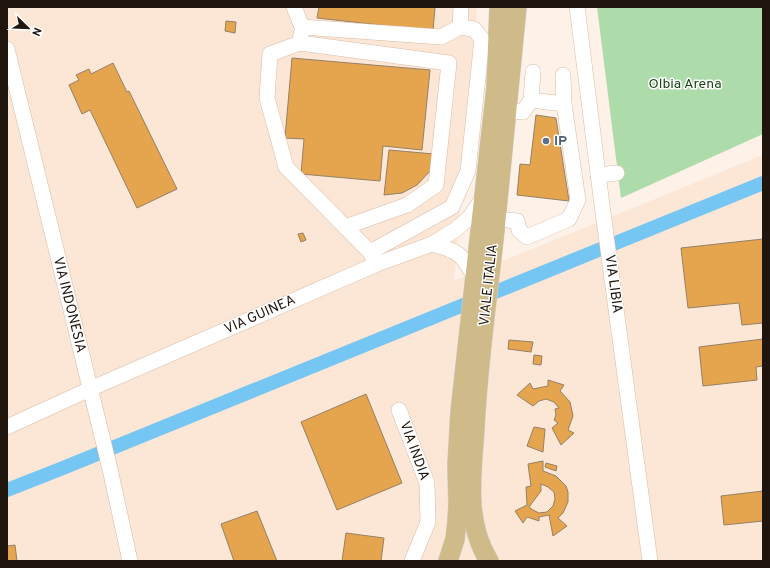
<svg xmlns="http://www.w3.org/2000/svg" width="770" height="568" font-family="Overpass,sans-serif">
<style>
.built{fill:#fce6d5}
.green{fill:#aedbaa}
.lines{fill:none;stroke-linecap:round;stroke-linejoin:round}
.canal{stroke:#75c6f2;stroke-width:14}
.building{fill:#e4a54e;stroke:#958066;fill-rule:evenodd}
.minor-casing{stroke:#d9bca5;stroke-width:16}
.major-casing{stroke:#d2d0cf;stroke-width:20}
.minor{stroke:#fff;stroke-width:15}
.major{stroke:#cebb89;stroke-width:19}
.service-dot{fill:#5c6f8a;stroke:#fff;stroke-width:1.5}
.labels{text-anchor:middle;dominant-baseline:central;stroke-width:3;stroke-linejoin:round;paint-order:stroke}
.park-label{font-size:14px;fill:#194816;stroke:#fff}
.service-label{font-size:14px;font-weight:bold;fill:#4e5e75;stroke:#fff;text-anchor:start}
.street-label{font-size:14px;fill:#1f150d;stroke:#fff}
</style>
<rect width="100%" height="100%" fill="#fdf1e8"/>
<polygon class="built" points="7,7 477,7 454,281 763,155 763,561 7,561"/>
<polygon class="green" points="597,7 763,7 763,134 621,198"/>
<g class="lines">
<polyline class="canal" points="7,490 63,468 763,183"/>
</g>
<g class="building">
<polygon points="319,7 435,7 433,31 317,18"/>
<polygon points="226,21 236,22 235,33 225,31"/>
<polygon points="292,58 430,70 422,150 383,146 380,181 301,174 304,139 285,138"/>
<polygon points="113,63 127,92 129,91 177,189 137,208 90,110 82,114 69,85 79,80 76,75 89,69 91,74"/>
<polygon points="536,115 556,118 569,201 517,195 520,164 530,165"/>
<polygon points="389,150 434,154 431,170 417,185 402,193 384,195"/>
<polygon points="303,233 306,240 301,242 298,234"/>
<polygon points="763,239 763,323 742,325 739,303 688,308 681,248"/>
<polygon points="763,339 763,366 756,367 757,380 703,386 699,347"/>
<polygon points="509,340 533,342 531,352 508,349"/>
<polygon points="534,355 542,356 541,365 533,364"/>
<polygon points="548,380 564,385 560,391 570,402 573,416 568,430 574,433 561,445 552,428 558,423 554,420 556,415 555,409 559,408 554,402 546,399 539,401 533,406 517,395 530,383 533,389 548,386"/>
<polygon points="366,394 402,483 337,510 301,422"/>
<polygon points="534,427 545,429 543,452 527,446"/>
<path d="M543 461V471L556 476 566 486 568 492V502L563 513 558 518 567 526 553 536 549 515 539 517V521L527 517 523 523 515 511 527 505 526 487 531 486 528 464ZM541 484 548 487 554 492 555 499 553 506 547 512 539 513 533 510 529 507 541 491Z"/>
<polygon points="546,463 557,466 556,471 545,467"/>
<polygon points="763,491 763,521 724,525 721,496"/>
<polygon points="257,511 277,561 234,561 221,524"/>
<polygon points="346,533 384,538 381,561 342,561"/>
<polygon points="15,545 17,561 7,561 7,546"/>
</g>
<g class="lines">
<defs>
<g id="minor">
<polyline points="294,7 302,27 441,37 460,27 474,29 482,39 468,171 452,207 370,252"/>
<polyline points="577,7 602,205 650,561"/>
<polyline points="460,27 461,7"/>
<polyline points="301,34 300,43 270,54 267,98 286,167 370,252 374,260"/>
<polyline points="300,43 449,63 436,185 407,205 345,227"/>
<polyline points="7,49 110,469 130,561"/>
<polyline points="563,75 564,104"/>
<polyline points="531,100 533,72"/>
<polyline points="598,175 617,173"/>
<polyline points="496,219 517,221 519,230 527,237 569,219 578,200 564,104 531,100 523,112 506,111"/>
<path d="M432 244C458 251 461 253 474 276"/>
<polyline points="399,410 427,483 428,522 412,561"/>
<polyline points="7,427 90,389 377,264 432,244 455,230 469,218 483,198"/>
</g>
<g id="major">
<polyline points="448,561 455,539 457,521 458,504 457,465 460,412 496,87 499,7"/>
<path d="M489 561C464 521 472 473 475 428 478 362 488 296 495 230 503 156 509 81 517 7"/>
</g>
</defs>
<use href="#minor" class="minor-casing"/>
<use href="#major" class="major-casing"/>
<use href="#minor" class="minor"/>
<use href="#major" class="major"/>
</g>
<circle class="service-dot" cx="546" cy="141" r="4"/>
<g class="labels">
<g class="park-label">
<text x="685" y="84">Olbia Arena</text>
</g>
<g class="service-label">
<text x="554" y="141">IP</text>
</g>
<g class="street-label">
<text transform="translate(613 284) rotate(82)">VIA LIBIA</text>
<text transform="translate(489 285) rotate(-84)">VIALE ITALIA</text>
<text transform="translate(69 305) rotate(76)">VIA INDONESIA</text>
<text transform="translate(260 315) rotate(-24)">VIA GUINEA</text>
<text transform="translate(414 451) rotate(70)">VIA INDIA</text>
</g>
</g>
<rect width="770" height="568" fill="none" stroke="#1f150d" stroke-width="16"/>
<g transform="translate(28 28) rotate(113)" stroke="#ffffff" stroke-width="3" paint-order="stroke">
<path d="M0-3L7 15L0 10L-7 15Z" fill="#1f150d"/>
<text y="-6" font-size="11" font-weight="bold" text-anchor="middle" fill="#1f150d">N</text>
</g>
</svg>
